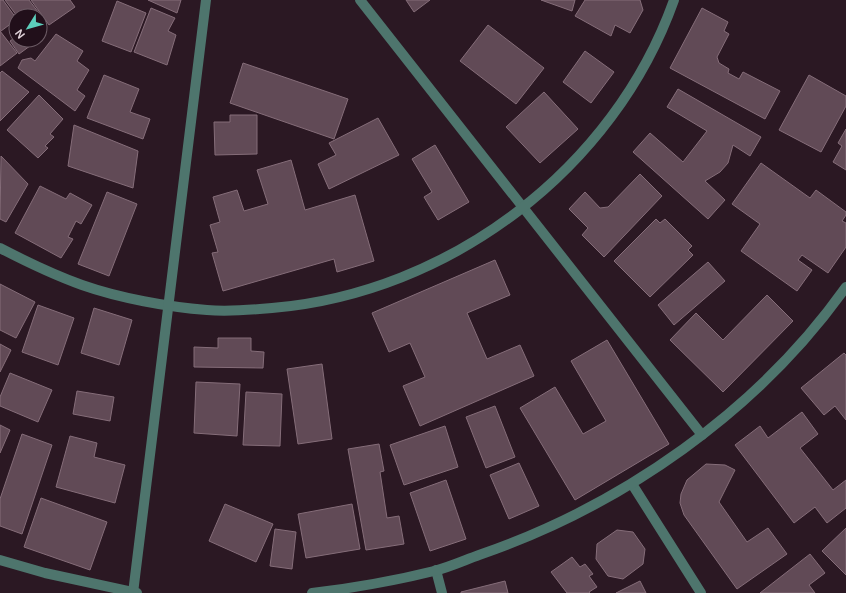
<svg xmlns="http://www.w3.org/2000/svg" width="846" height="593" font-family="Manrope,sans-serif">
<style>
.building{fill:#614a56;stroke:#856d79}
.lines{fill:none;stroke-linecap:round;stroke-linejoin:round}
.minor{stroke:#4e756d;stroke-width:10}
</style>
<rect width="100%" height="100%" fill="#2b1823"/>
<g class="building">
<polygon points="0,0 3,0 16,18 16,20 1,31 0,29"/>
<polygon points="5,0 29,0 45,21 40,25 40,16 17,16"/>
<polygon points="31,0 70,0 75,7 49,25"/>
<polygon points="148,0 181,0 177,13"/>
<polygon points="406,0 430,0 414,12"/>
<polygon points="541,0 575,0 572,11"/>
<polygon points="585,0 640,0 643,10 630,33 615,25 611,36 575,16"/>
<polygon points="117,1 146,13 131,52 102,41"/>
<polygon points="151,8 175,18 168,31 176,35 167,65 134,52"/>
<polygon points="702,8 728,22 724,31 729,34 717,57 719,63 729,69 728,73 739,79 743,72 780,91 765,119 670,68"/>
<polygon points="488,25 544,68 516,104 460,61"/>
<polygon points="0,31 17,53 0,66"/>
<polygon points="56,34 83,51 77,61 89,70 77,90 85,96 75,111 18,68 22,60 31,58 35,61"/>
<polygon points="16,37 16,40 32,40 34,43 19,54 10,41"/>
<polygon points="585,51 614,72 591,103 563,82"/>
<polygon points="243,63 348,99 334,139 230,103"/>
<polygon points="2,71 29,92 0,121 0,73"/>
<polygon points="104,75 139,89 130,112 150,119 143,139 87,118"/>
<polygon points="809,75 846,96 846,106 821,152 779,130"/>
<polygon points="678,89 761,137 750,156 733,145 728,163 720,172 705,181 725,200 708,219 633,152 650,133 683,162 707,131 667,107"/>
<polygon points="544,92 578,129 540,163 506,127"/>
<polygon points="39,95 63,119 50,134 54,137 45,146 48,148 38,158 7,130"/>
<polygon points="230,115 257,115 257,154 215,155 214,122 230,122"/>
<polygon points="378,118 399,155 329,189 318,164 336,155 329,143"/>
<polygon points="74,125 138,151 133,188 68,166"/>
<polygon points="846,129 846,170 833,162 842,146 838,143"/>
<polygon points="435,145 469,202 438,220 424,197 432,192 412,159"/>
<polygon points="1,156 28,184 6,222 0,219"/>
<polygon points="291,160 305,210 355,195 374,261 337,272 334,259 223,291 212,253 218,252 210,225 220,222 213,197 237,190 244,211 268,204 257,170"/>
<polygon points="761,163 810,198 816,190 846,212 846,215 842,221 846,223 846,247 828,273 802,255 798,260 812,270 797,291 741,251 760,224 732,204"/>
<polygon points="640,174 662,196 604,257 582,235 588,228 569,209 585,192 600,208 608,207"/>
<polygon points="40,186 66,199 70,193 92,205 81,224 76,221 68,237 73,239 61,258 15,233"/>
<polygon points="107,192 137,204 109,276 78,264"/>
<polygon points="656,219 660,223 665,219 692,246 688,250 693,255 650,297 614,261"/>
<polygon points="495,260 510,295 467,313 487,359 520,345 534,376 420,426 403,386 425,377 410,343 389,352 372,313"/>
<polygon points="708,262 725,281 674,325 658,305"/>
<polygon points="0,284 35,302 16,338 0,330"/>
<polygon points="767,295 793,321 723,392 670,340 696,313 723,340"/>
<polygon points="38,305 74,318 58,365 22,352"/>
<polygon points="94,308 132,320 119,365 81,353"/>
<polygon points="218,338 251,338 251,351 264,352 263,368 194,367 194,347 218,348"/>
<polygon points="607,340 669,444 575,500 520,408 555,387 583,434 606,421 571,361"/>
<polygon points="0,344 11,350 0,372"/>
<polygon points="844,353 846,355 846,420 835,406 824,415 801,388"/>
<polygon points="322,364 332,439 298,444 287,369"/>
<polygon points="10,373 52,390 38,422 0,406 0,397"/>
<polygon points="196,382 240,384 237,436 194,433"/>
<polygon points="77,391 114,397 110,421 73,414"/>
<polygon points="246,392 282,394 280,446 243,445"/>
<polygon points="495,406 515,457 486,468 466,417"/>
<polygon points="802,412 818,434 800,448 833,490 846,480 846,508 827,523 815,507 794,523 735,445 760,426 768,438"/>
<polygon points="0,425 10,430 0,453"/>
<polygon points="445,426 458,467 404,485 390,445"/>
<polygon points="22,434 52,445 22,534 0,526 0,499"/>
<polygon points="70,436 97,443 94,457 125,465 115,503 56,487"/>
<polygon points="379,444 384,471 380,472 387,518 399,516 404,544 366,550 348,449"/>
<polygon points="519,463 539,506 509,519 490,475"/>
<polygon points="706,464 725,465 735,470 719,502 747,542 768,528 787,554 737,589 684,515 680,503 681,494 687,480"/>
<polygon points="446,480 466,539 430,551 410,493"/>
<polygon points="41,498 107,522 90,570 24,547"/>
<polygon points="225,504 273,524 256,562 209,541"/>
<polygon points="352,504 360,549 306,558 298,514"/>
<polygon points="846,528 846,575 822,551"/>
<polygon points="275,529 296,532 292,569 270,566"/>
<polygon points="617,530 633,532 645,549 643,564 623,579 608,576 596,559 597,544"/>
<polygon points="810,554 825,573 809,585 815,593 760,593"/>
<polygon points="572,557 580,567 585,564 593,574 589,576 597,587 589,592 590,593 567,593 551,572"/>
<polygon points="505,581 508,593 461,593 461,592"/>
<polygon points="640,581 646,593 616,593"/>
</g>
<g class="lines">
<g class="minor">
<polyline points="360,0 702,435"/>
<path d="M0 248C27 262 54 275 82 285 119 298 168 307 207 310 229 312 251 310 272 308 450 293 614 169 674 0"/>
<polyline points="632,484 701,593"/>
<polyline points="0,560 45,573 137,593"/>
<polyline points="436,570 442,593"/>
<polyline points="133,593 206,0"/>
<path d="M312 593C353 588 394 581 434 571 450 567 465 560 479 555 622 506 758 411 846 287"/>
</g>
</g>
<g transform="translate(28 28) rotate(233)"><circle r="19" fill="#210f1a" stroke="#6e5d67"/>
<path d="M0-3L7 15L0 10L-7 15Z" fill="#5ccebb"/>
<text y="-6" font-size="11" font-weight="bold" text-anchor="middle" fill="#e1d3da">N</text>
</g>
</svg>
